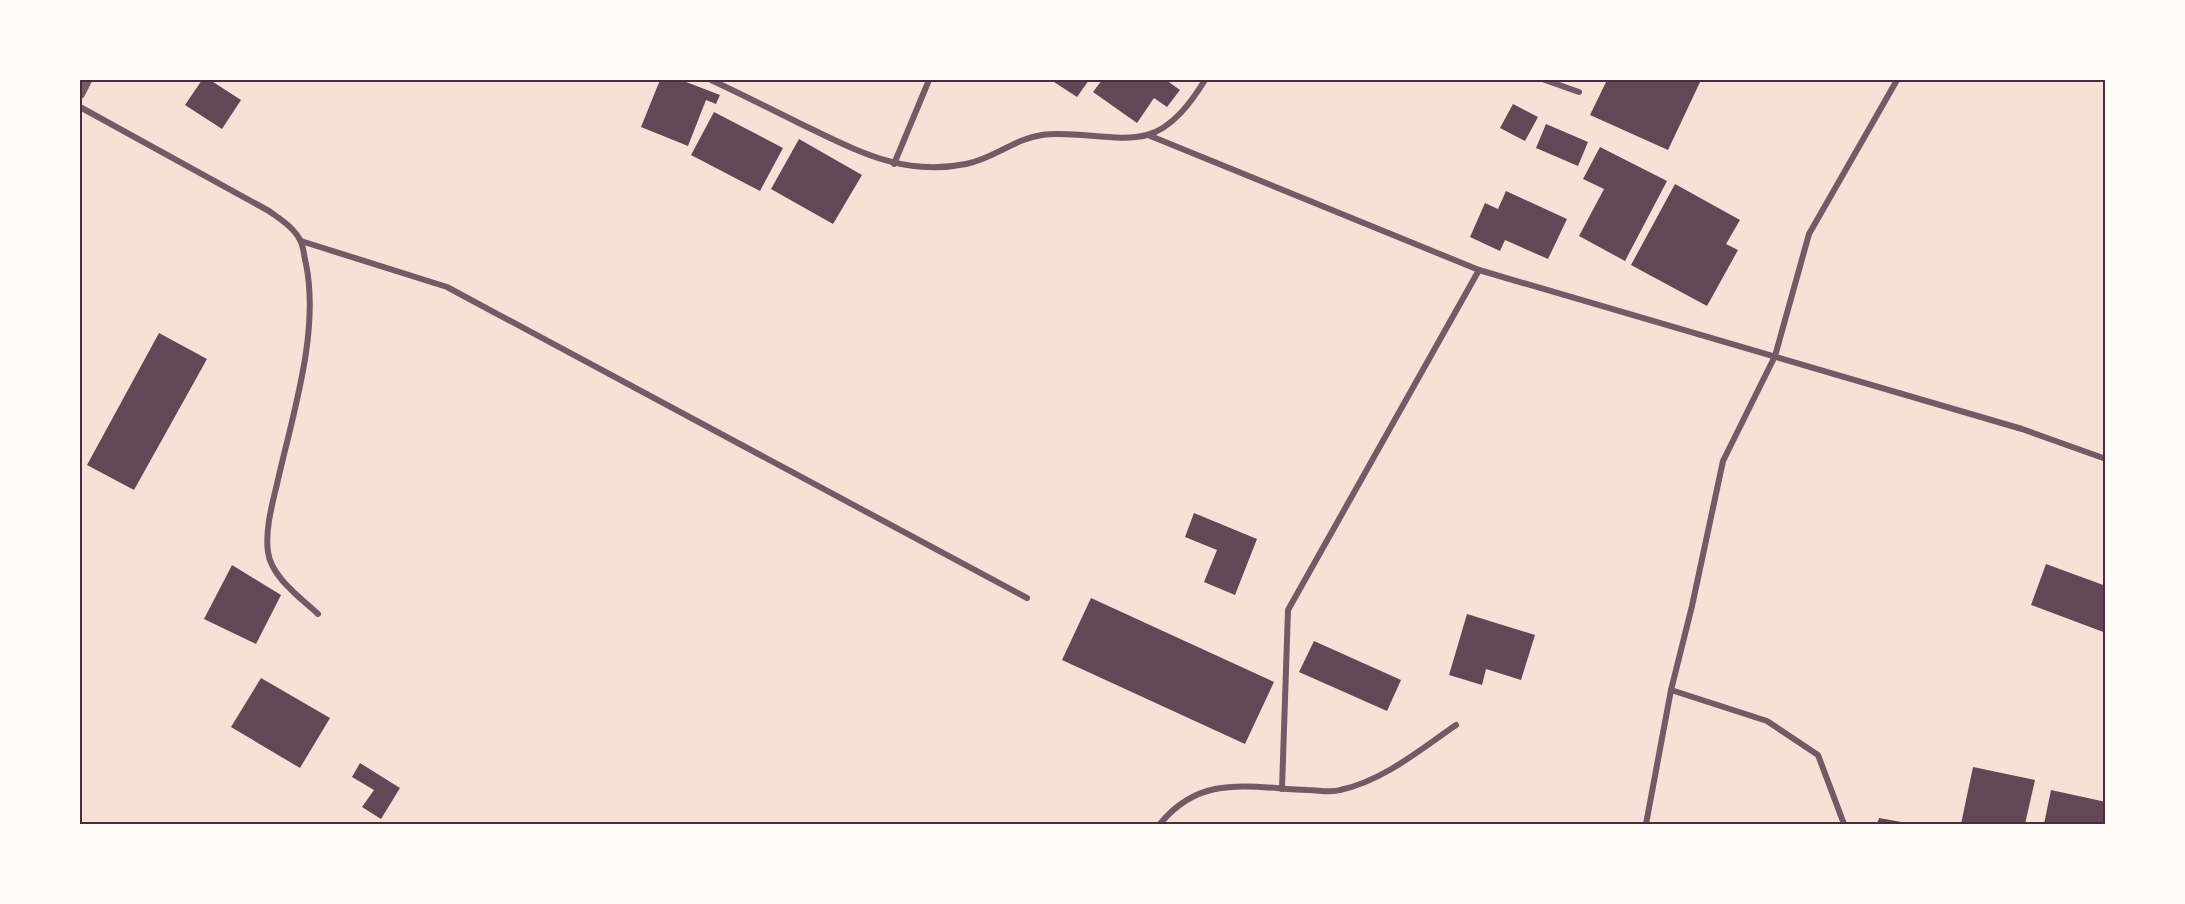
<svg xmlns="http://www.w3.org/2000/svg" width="2185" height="904" font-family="Manrope,sans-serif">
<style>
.building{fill:#644757}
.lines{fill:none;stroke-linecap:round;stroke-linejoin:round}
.minor{stroke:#755966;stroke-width:6}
.tertiary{stroke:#755966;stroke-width:10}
.neatline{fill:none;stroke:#4a2c40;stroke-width:2}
</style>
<rect width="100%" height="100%" fill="#f7e1d7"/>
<g class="building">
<polygon points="202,80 210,80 241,100 222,129 185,105"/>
<polygon points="660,80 681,80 720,95 716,104 706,100 688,146 641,127"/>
<polygon points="1051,80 1089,80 1077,97"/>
<polygon points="1102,80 1166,80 1180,90 1167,107 1154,98 1137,123 1093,92"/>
<polygon points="1607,80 1701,80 1668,150 1590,115"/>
<polygon points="1513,104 1538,117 1525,141 1500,128"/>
<polygon points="714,112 783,148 760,191 691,155"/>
<polygon points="1546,124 1588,142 1578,166 1536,148"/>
<polygon points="799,139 862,175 833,224 771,189"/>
<polygon points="1600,147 1667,181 1625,261 1579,236 1604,189 1583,179"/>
<polygon points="1675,184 1740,220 1726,244 1738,250 1707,306 1631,265"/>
<polygon points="1506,191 1567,219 1548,259 1505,240 1500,251 1470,237 1485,203 1498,209"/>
<polygon points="159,333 207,359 134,490 87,465"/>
<polygon points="1194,513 1257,539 1235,595 1204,582 1217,550 1185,537"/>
<polygon points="2046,564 2106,586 2106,633 2031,605"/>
<polygon points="232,565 281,595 256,644 204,619"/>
<polygon points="1091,598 1274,682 1245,744 1062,660"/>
<polygon points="1467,614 1535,635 1521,680 1486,669 1482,685 1449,675"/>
<polygon points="1314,641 1401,680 1387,711 1299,672"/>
<polygon points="261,678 330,718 300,768 231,727"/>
<polygon points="360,763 400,788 381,819 362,807 374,790 352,777"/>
<polygon points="1973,767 2035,780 2025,824 1961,824"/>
<polygon points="2051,790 2106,802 2106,824 2044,824"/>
<polygon points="1879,818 1907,823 1907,824 1877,824"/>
</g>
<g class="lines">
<g class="minor">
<path d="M711 80C741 94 771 109 801 124 856 150 902 177 966 164 993 159 1014 139 1042 135 1074 130 1118 143 1147 135 1173 128 1192 101 1205 80"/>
<polyline points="1545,80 1579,92"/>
<path d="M80 107 269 211C280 219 295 228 301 242 304 249 304 257 306 264 320 332 292 417 277 484 272 505 265 530 268 552 271 577 301 598 318 614"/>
<polyline points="1148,135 1479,270 2022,429 2106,459"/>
<polyline points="894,164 929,80"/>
<polyline points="301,241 447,287 1027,598"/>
<polyline points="1671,690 1767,721 1818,755 1844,824"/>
<polyline points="1282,789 1288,610 1479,270"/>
<path d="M1160 824C1201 773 1250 788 1308 790 1318 790 1331 793 1340 790 1383 781 1421 749 1456 725"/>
<polyline points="1646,824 1671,690 1692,606 1723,461 1775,356 1809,234 1897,80"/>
</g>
<polyline class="tertiary" points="80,94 87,80"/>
</g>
<rect width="2185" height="904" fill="none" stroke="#fffaf5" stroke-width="162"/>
<rect x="81" y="81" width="2023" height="742" class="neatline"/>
</svg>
